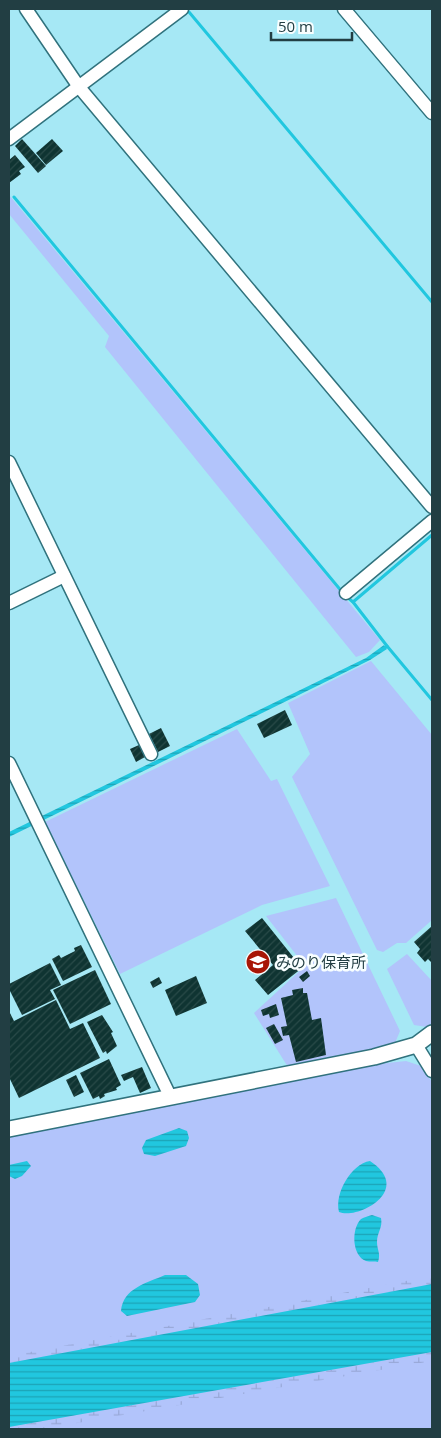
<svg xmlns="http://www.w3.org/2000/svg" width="441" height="1438" font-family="'Open Sans','Noto Sans JP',sans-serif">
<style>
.green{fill:#b2c4fb}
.wetland{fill:url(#wetland-marsh)}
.water{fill:url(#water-rules)}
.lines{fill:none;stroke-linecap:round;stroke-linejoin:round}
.stream{stroke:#21c7df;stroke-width:3}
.building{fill:url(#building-hatch)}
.minor-casing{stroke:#30727d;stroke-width:15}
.tertiary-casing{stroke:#30727d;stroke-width:18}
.minor{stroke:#fff;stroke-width:12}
.tertiary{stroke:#fff;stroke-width:15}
.labels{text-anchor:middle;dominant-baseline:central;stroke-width:5;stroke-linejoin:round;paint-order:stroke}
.poi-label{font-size:15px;fill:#223e43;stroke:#f8feff;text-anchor:start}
</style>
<defs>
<pattern id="wetland-marsh" width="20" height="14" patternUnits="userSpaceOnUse" patternTransform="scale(1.25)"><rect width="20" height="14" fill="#b2c4fb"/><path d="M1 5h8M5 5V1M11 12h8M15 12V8" fill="none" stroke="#99a9d8"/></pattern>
<pattern id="water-rules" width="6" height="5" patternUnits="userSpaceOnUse" patternTransform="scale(1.25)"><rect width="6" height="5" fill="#21c7df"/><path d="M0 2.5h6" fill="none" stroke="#1ca3b6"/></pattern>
<pattern id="building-hatch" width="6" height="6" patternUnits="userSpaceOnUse" patternTransform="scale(1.25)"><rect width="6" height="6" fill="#0f3432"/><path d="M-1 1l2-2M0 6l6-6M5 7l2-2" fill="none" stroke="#294a48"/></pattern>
</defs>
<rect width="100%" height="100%" fill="#a6e8f5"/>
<g class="green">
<polygon points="9,195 380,640 369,652 356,657 105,347 109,336 9,214"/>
<polygon points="371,661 432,735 432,920 406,943 397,943 383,952 377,950 292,777 310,754 288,703"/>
<polygon points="237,729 271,781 277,779 330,886 262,905 120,974 45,822"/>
<polygon points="336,898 400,1031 395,1043 364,1054 288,1067 254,1013 305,966 266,916"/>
<polygon points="407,954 432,981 432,1023 427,1027 414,1025 387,969"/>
<polygon points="406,1061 421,1066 432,1082 432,1429 9,1429 9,1134 378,1064"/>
</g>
<g class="wetland">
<polygon points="432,1276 432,1284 9,1363 9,1356"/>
<polygon points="432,1352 432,1361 43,1429 9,1429 9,1427"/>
</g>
<g class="water">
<polygon points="384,645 387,649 370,660 9,837 9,832 366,658"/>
<polygon points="179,1128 187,1131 189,1138 186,1146 155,1156 144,1154 142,1148 146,1140"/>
<polygon points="27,1161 31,1166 22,1176 15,1179 9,1176 9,1165"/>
<path d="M370 1161C414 1190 358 1220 339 1212 334 1194 351 1164 370 1161Z"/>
<path d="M372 1215 381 1218C383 1228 377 1232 377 1242 377 1250 381 1253 378 1262 375 1261 370 1262 366 1261 352 1256 351 1229 361 1219 364 1217 369 1216 372 1215Z"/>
<path d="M165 1275H186L198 1284 200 1295 195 1302 127 1316 121 1311C123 1288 147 1283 165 1275Z"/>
<polygon points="432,1284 432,1352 9,1427 9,1363"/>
</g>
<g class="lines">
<g class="stream">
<polyline points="189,12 432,302"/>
<polyline points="14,197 343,593"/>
<polyline points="347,597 353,602"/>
<polyline points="387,646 432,700"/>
<polyline points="383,649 387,646 353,602 432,535"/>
</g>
</g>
<g class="building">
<polygon points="22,139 46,166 38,173 15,146"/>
<polygon points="52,139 63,151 46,165 36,153"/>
<polygon points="15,155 25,167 19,171 21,174 9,183 9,160"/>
<polygon points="285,710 292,725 264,738 257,724"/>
<polygon points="161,728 170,746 158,752 149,734"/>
<polygon points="139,745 145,757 136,762 130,749"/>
<polygon points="262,918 302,968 268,995 255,980 273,965 245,931"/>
<polygon points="432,926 432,963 428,959 425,962 417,953 420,949 414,942"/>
<polygon points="81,945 92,967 63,981 52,959 59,955 61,958 75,951 74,948"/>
<polygon points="50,963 61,985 50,990 55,999 22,1015 9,989 9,984"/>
<polygon points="95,970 111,1004 70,1024 53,990"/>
<polygon points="307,971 310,976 303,982 299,977"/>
<polygon points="196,976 207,1003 176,1016 165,990"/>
<polygon points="159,977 162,983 153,988 150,982"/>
<polygon points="303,988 303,993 307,993 312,1020 321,1018 326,1055 296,1062 289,1035 283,1036 281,1027 287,1026 281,998 293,995 292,990"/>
<polygon points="56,1000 70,1029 83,1023 100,1058 19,1098 9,1077 9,1011 14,1021"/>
<polygon points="276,1004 279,1015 270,1018 269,1014 263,1016 261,1010"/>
<polygon points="102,1015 113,1032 111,1033 117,1046 107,1054 106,1051 103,1053 87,1022"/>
<polygon points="274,1024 283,1040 275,1044 266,1028"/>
<polygon points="109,1059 121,1085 116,1088 117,1090 104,1094 105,1096 100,1099 99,1096 93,1099 80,1073"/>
<polygon points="142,1067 151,1088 140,1093 133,1077 124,1081 121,1075"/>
<polygon points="76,1075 84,1092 74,1097 66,1080"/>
</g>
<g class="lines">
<defs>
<g id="minor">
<polyline points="26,9 79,87 432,507"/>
<polyline points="344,9 432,113"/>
<polyline points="9,139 182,9"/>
<polyline points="9,462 151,754"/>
<polyline points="346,593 432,521"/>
<polyline points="9,603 64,576"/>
<polyline points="9,763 170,1096"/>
<polyline points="416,1045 432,1071"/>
</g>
<polyline id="tertiary" points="9,1129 374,1057 416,1045 432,1033"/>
</defs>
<use href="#minor" class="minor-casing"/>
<use href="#tertiary" class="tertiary-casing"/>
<use href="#minor" class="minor"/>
<use href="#tertiary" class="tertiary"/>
</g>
<defs>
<symbol id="school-disc" viewBox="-11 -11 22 22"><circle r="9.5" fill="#a81606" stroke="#f8feff"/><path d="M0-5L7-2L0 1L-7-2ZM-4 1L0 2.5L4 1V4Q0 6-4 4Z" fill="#fff"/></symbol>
</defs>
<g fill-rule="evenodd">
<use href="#school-disc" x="244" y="948" width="28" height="28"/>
</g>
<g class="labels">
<g class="poi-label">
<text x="276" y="962">みのり保育所</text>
</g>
</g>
<rect width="441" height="1438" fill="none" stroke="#223e43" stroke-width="20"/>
<path d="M271 32v8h81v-8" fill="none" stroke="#223e43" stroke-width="2.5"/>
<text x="278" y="32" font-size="15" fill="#223e43" stroke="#f8feff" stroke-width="4" paint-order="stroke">50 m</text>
</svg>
